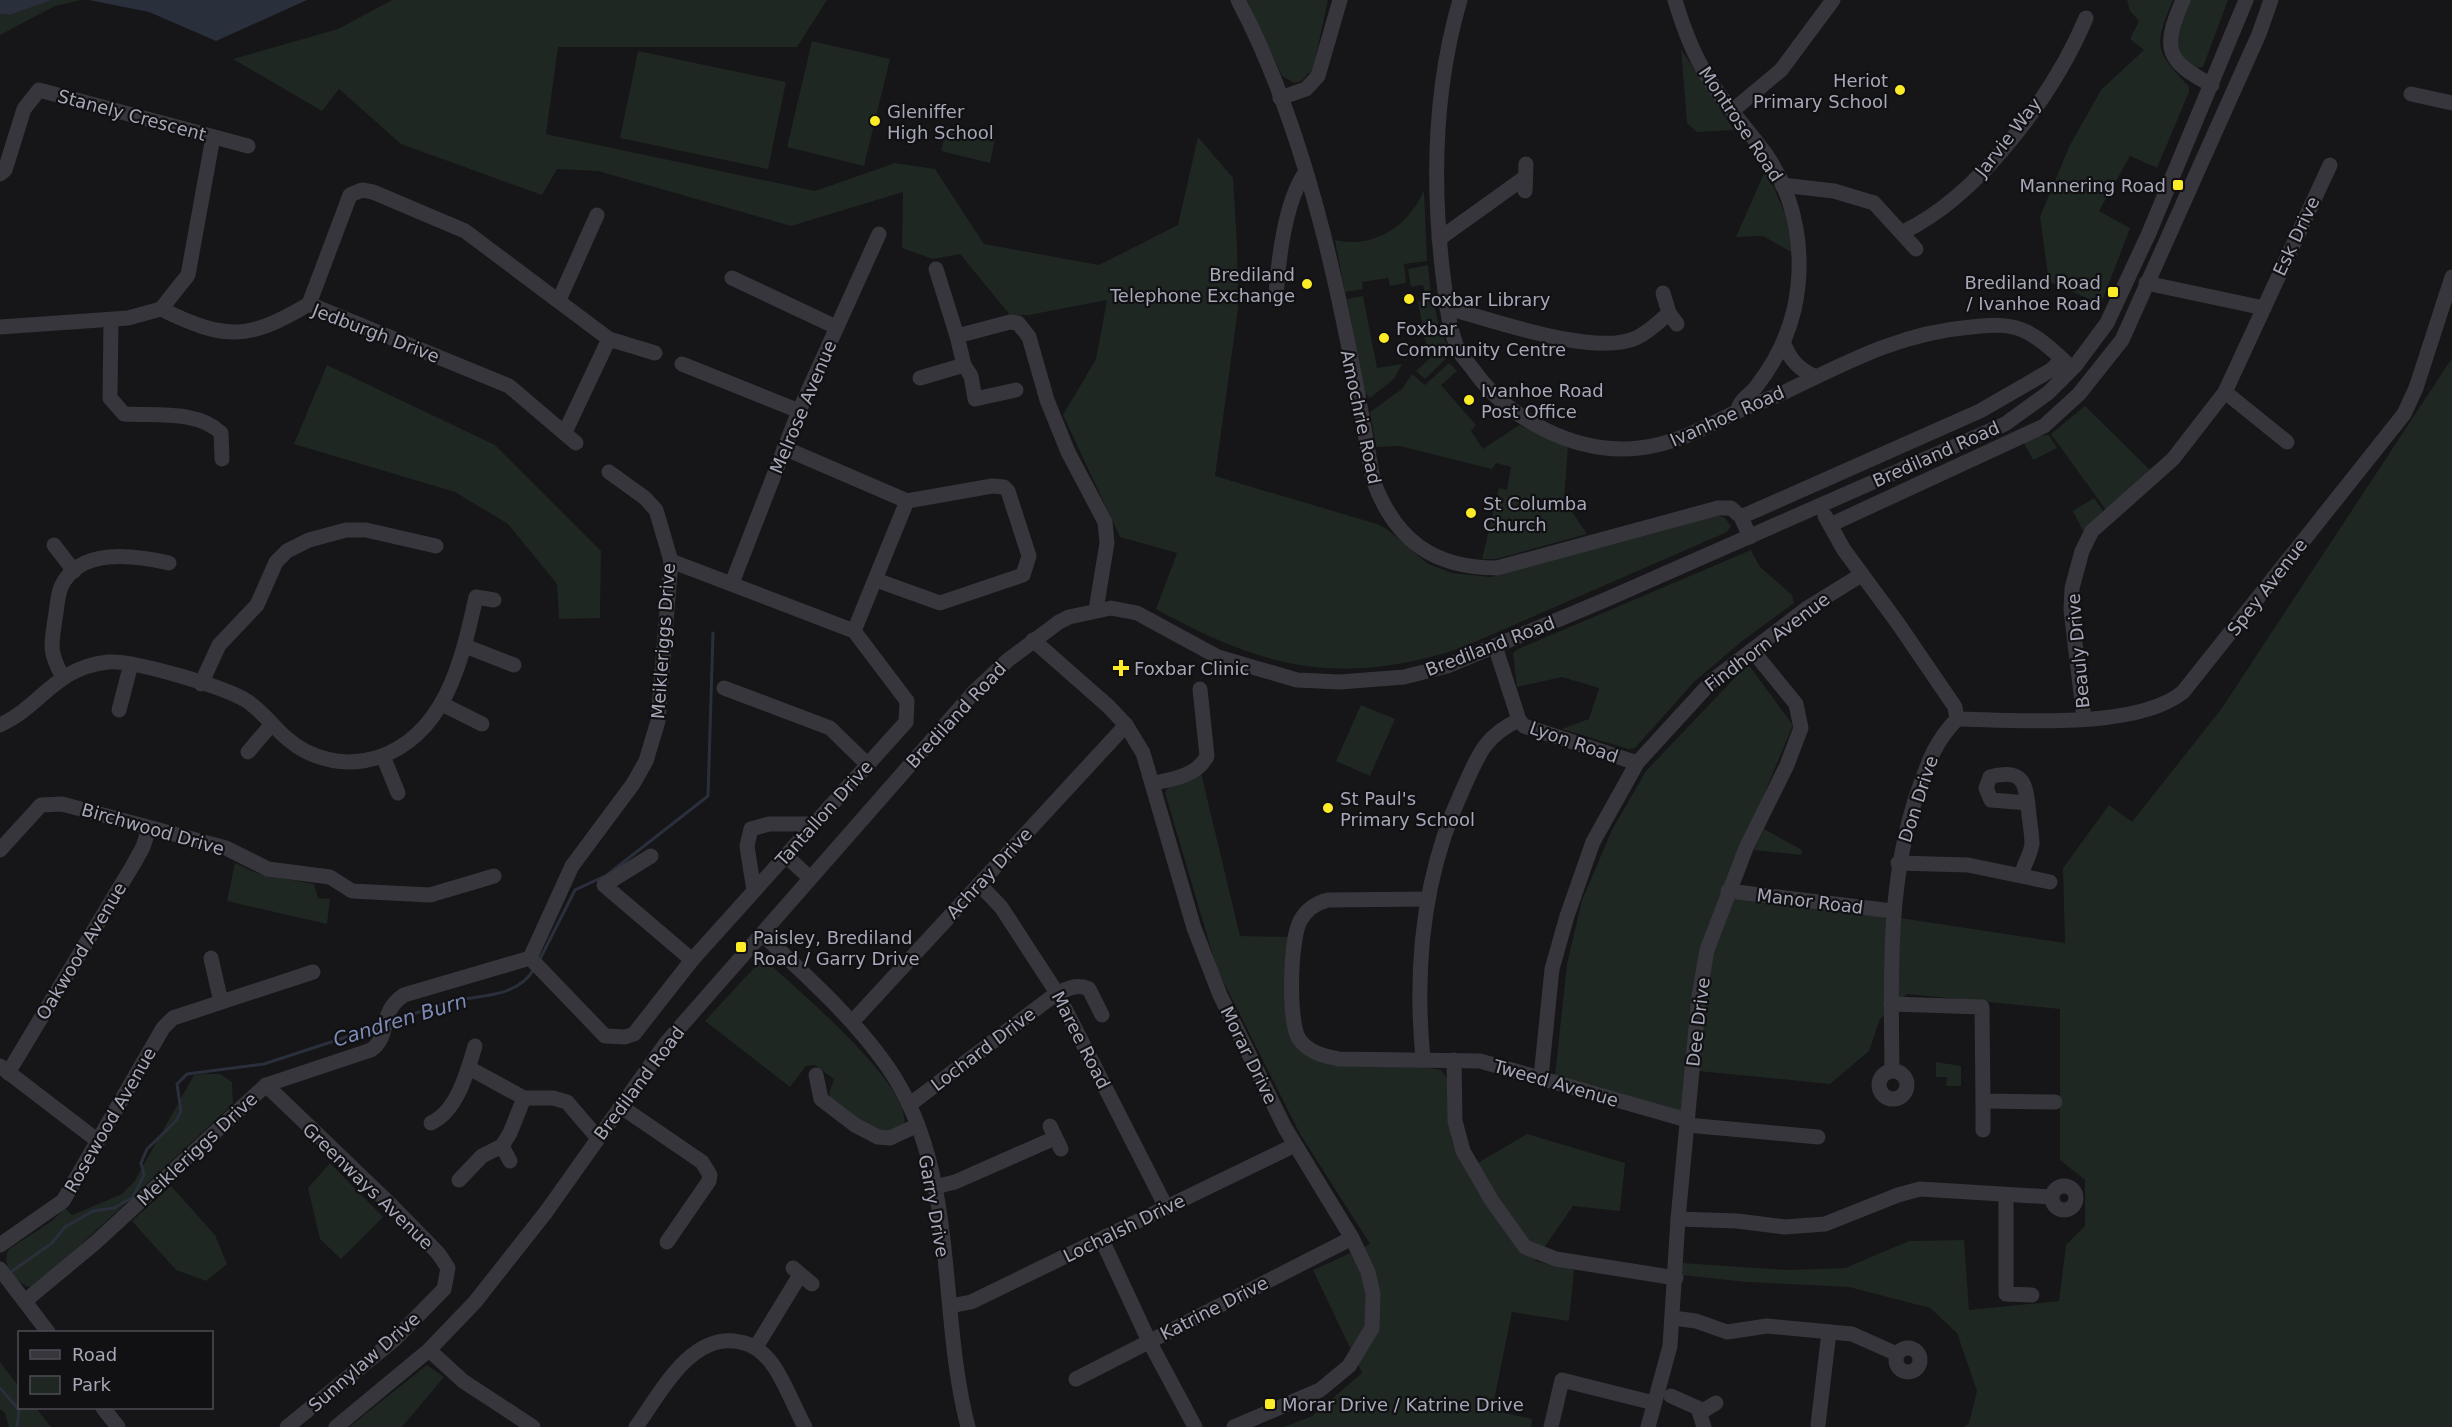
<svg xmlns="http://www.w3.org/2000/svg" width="2452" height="1427" font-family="'DejaVu Sans',sans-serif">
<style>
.green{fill:#1f2722}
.water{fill:#2a2f3c}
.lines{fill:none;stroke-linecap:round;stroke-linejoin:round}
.stream{stroke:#2a2f3c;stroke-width:3}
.minor{stroke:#36363c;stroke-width:15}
.poi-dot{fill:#fcec28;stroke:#111012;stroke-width:2}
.labels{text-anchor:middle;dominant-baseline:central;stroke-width:4.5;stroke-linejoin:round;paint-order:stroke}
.poi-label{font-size:18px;fill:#a6a7b8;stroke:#111012;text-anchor:start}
.street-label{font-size:18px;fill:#a6a7b8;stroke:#111012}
.water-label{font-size:20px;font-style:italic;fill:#7b8bb5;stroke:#111012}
</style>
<rect width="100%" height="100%" fill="#161517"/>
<g class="green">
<polygon points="52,0 81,0 55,6 0,35 0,14 10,15"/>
<path d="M392 0H827L797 47H558L546 134 815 191 895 163 935 169 984 244 1099 265 1178 225 1198 137 1233 178 1237 245 1238 309 1215 476 1377 524 1387 529 1428 564 1452 573 1491 577 1716 515 1725 518 1731 526 1727 532 1461 648C1341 687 1264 669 1156 609L1177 553 1120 537 1063 415 1096 359 1107 300 1029 315H1010L960 254 933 259 902 248 903 192 791 226 598 171 557 169 542 195 401 144 339 89 322 111 233 59 338 29Z"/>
<polygon points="1247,0 1328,0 1312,74 1308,73 1302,81 1294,83 1282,76"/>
<path d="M2127 0H2173C2154 45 2154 51 2189 86V92L2157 168 2130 156 2099 211 2130 228 2101 304 2049 282 2040 217 2069 147 2101 90 2144 50 2130 39 2139 21 2130 11Z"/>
<polygon points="2188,0 2228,0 2203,67 2198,68 2182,62 2174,49"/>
<polygon points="812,41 890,59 864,166 787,147"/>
<polygon points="1681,49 1734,130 1697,132 1687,123"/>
<polygon points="638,51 786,82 768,169 620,138"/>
<polygon points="947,127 995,139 990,163 941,151"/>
<polygon points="1766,169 1786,216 1793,253 1763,236 1736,237"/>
<path d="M1424 190 1427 261 1404 264 1406 283 1390 286 1388 278 1362 282 1363 289 1345 292 1335 240C1374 249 1409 226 1424 190Z"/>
<polygon points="1428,265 1431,294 1426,296 1423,285 1411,287 1408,269"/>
<polygon points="1363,296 1377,368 1402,364 1394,379 1370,398 1365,393 1347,299"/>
<polygon points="1433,299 1439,326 1451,354 1425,379 1416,371 1429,359 1418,302"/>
<polygon points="2452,358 2452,1427 1965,1427 1969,1423 1977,1391 1957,1333 1930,1308 1849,1287 1747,1282 1681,1275 1682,1263 1787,1270 1845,1268 1909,1241 1964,1240 1969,1310 2059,1301 2066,1245 2085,1226 2085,1180 2060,1160 2060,1009 1907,994 1880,1019 1869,1051 1830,1084 1688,1070 1682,1116 1555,1075 1567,964 1582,900 1612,830 1646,771 1748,664 1793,725 1721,898 1900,918 2065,943 2063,868 2109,805 2132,822 2222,708"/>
<polygon points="1449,363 1457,371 1441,385 1476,425 1471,431 1483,449 1519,425 1568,447 1564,500 1587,534 1496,559 1482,559 1499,488 1507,490 1511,467 1496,463 1492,469 1400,446 1376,447 1370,412 1402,389 1412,374 1425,385"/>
<polygon points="327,365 495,445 601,551 600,618 559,619 557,584 508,524 455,492 294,444"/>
<polygon points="2085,406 2150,470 2106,510 2051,434"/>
<polygon points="2049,435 2057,448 2033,460 2024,443 2036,436"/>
<polygon points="2094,498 2103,511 2083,531 2073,511"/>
<polygon points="1751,550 1760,567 1792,595 1794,603 1741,642 1694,682 1635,748 1628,749 1562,729 1589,719 1599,688 1562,677 1517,687 1513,653 1518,649"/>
<polygon points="1361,705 1395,719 1370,776 1336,761"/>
<polygon points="1201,773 1240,936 1289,937 1300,1048 1441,1070 1447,1078 1452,1141 1466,1170 1527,1134 1625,1163 1620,1211 1573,1206 1535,1261 1574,1270 1569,1321 1512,1312 1492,1410 1532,1419 1531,1427 1284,1427 1312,1416 1362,1373 1313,1270 1370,1244 1300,1134 1217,969 1165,793 1168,787"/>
<polygon points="1764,829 1802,850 1801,855 1754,850"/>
<polygon points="235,863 259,874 314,884 318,898 330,899 327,924 227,901"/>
<path d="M763 958C792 985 914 1086 904 1126L886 1133 864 1124 831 1099 829 1093 834 1079 815 1065 806 1066 790 1087 705 1021Z"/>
<polygon points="1936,1062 1961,1066 1961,1086 1946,1086 1947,1077 1936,1077"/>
<path d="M204 1074H220L232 1082 233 1104 37 1285 29 1287C15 1282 0 1264 9 1249L52 1221 65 1208 72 1215 122 1194 134 1182 194 1075Z"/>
<polygon points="330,1163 383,1217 341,1259 320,1239 308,1188"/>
<polygon points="171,1186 215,1235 227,1264 206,1281 176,1270 132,1221"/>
<polygon points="0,1362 19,1387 20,1408 36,1408 51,1427 9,1427 5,1413 0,1409"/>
<polygon points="427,1365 444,1377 402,1427 349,1427"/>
</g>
<g class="water">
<polygon points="0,0 52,0 10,15 0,14"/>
<polygon points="89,0 307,0 216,41 149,12"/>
</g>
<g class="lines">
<g class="stream">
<polyline points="539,961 575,890 607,875 708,796 713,633"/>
<path d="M392 1022C410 1016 427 1008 445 1003 475 994 516 1000 534 969"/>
<polyline points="8,1274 52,1243 65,1227 93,1211 114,1208 133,1197 144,1175 141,1163 147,1149 176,1121 181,1111 177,1084 187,1074 264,1064 380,1026"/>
<polyline points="0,1388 19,1410 17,1427"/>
</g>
<g class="minor">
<path d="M1238 0C1312 140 1347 325 1373 480 1395 540 1433 568 1497 568L1718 508H1731L1741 517 1750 537"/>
<path d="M1460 0C1434 89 1432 184 1443 275 1446 299 1448 324 1457 347 1460 354 1467 362 1472 368 1507 419 1576 455 1639 448 1675 444 1704 428 1736 412 1752 405 1769 399 1785 392 1847 362 1900 333 1971 327 1989 325 2010 323 2027 332 2043 340 2059 356 2072 368"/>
<path d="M1675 0C1683 27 1692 52 1707 76 1723 103 1746 127 1765 153 1797 198 1806 257 1794 310 1787 339 1774 364 1756 387 1748 397 1740 399 1737 412"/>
<path d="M2183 0C2162 48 2165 61 2212 85"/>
<polyline points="2411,94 2452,103"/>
<polyline points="1280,98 1306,89 1318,76 1340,0"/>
<polyline points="1732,111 1781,70 1833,0"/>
<polyline points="0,174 5,170 24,109 39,90 248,146"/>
<polyline points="1782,185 1834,191 1874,203 1916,249"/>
<polyline points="1525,191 1526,164"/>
<path d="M1903 232C1979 196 2054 94 2086 18"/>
<polyline points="1439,239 1524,178"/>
<polyline points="936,269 957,336 964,365 971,376 975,399 1016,390"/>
<polyline points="732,278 836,327"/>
<polyline points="2146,283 2264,308"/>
<polyline points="1663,293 1669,313 1677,324"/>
<path d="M1276 297C1278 261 1285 202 1305 173"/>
<polyline points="559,300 597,215"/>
<polyline points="309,304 350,195 362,190 373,192 465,231 609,339 655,353"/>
<path d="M1447 308C1494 320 1594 357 1636 338 1649 332 1659 322 1669 313"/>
<path d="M161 309C225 340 247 341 309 304L509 386 576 443"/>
<path d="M111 320 110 398 124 414C155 416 198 410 221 433L222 459"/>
<polyline points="0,327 128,318 161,309 188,275 213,137"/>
<polyline points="957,336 1010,322 1018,323 1029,337 1047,400 1068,452 1105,522 1107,543 1096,610"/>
<path d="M1784 344C1790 360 1799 369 1814 376"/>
<polyline points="682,364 799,411"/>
<polyline points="920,378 964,365"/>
<polyline points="2225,392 2287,442"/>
<polyline points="565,432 609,339"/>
<polyline points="784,448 907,501 992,486 1004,487 1008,491 1029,556 1023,575 940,603 876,580"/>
<path d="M1825 516 1844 550 1897 622 1955 707 1957 719C1934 743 1928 763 1917 794 1887 884 1891 977 1892 1071"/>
<polyline points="1741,517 1980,411 2051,370 2062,359"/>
<polyline points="1830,525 2044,426 2079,394 2122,340 2259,34 2271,0"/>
<polyline points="54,545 74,571"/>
<polyline points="732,583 799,411 879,234"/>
<polyline points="854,631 907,501"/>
<polyline points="1033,640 1108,706 1126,725 1143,753 1194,928 1220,995 1285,1128 1352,1238 1368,1272 1373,1294 1372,1328 1349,1366 1320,1390 1234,1427"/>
<polyline points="465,646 514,665"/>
<polyline points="1495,646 1519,720 1524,726 1637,763"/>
<path d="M62 676C49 650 51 647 55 619 57 609 57 597 61 587 79 547 134 555 169 563"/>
<polyline points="201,684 219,645 257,605 276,562 287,551 309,540 346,530 366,530 436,546"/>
<polyline points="724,688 830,728 868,765"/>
<polyline points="442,704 482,724"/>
<polyline points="119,710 131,664"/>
<polyline points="2084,718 2071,610 2072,588 2082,551 2092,531 2173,459 2225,392 2330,165"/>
<path d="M1957 719C2018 720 2136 730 2183 692L2404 414 2416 388 2452 277"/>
<path d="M0 725C43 705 54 668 108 662 134 660 225 687 247 701 269 716 281 739 305 751 327 762 352 765 376 758 446 736 462 659 476 597L494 600"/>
<polyline points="248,752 271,725"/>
<polyline points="383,756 398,793"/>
<path d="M1154 783C1174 779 1198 775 1207 756L1200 689"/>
<polyline points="0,850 41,805 62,804 226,848 268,869 330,877 352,891 430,895 494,876"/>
<polyline points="785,855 810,878"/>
<polyline points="651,856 604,885 692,960"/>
<polyline points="1898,863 1968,865 2050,882"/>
<path d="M2021 875C2024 865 2031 853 2032 844 2032 835 2030 824 2029 815 2026 786 2026 767 1990 777L1986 788 1991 800 2028 803"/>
<polyline points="979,884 1001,907 1057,993 1166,1207"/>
<polyline points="754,891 747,846 751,829 769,824 813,824"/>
<polyline points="1728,891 1893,911"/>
<path d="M1428 899 1328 900C1316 903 1306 910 1300 921 1290 941 1288 1021 1299 1039 1309 1053 1324 1056 1339 1059L1480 1061 1687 1120"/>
<path d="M762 934C805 975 852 1016 887 1066 960 1170 937 1309 968 1427"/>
<polyline points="211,958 221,1002"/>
<polyline points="530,958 605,1036 625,1037 634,1034 692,960 906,722 907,701 854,631 671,561"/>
<polyline points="1891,1004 1982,1007 1983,1101 2055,1102"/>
<polyline points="852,1022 1126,725"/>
<path d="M1423 1059C1414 966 1423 874 1463 789 1478 756 1484 736 1519 720"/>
<polyline points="1454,1060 1455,1121 1463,1151 1492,1201 1525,1247 1556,1259 1676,1278"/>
<polyline points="0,1066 98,1141"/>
<polyline points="469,1068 524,1098 553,1098 567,1102 597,1137"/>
<circle cx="1893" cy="1085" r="14"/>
<polyline points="8,1073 133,865 143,847 149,828"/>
<polyline points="816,1075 821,1099 855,1125 878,1137 890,1138 918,1125"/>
<polyline points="1541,1077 1552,969 1567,916 1593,842 1637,763 1713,680 1806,609 1861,575"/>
<polyline points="266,1085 393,1207 438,1253 448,1268 444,1289 394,1340 287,1427"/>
<path d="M909 1105 1057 993C1068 989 1077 983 1089 989L1102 1015"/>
<polyline points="620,1106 702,1162 710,1175 709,1181 667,1242"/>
<path d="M431 1123C457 1111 467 1073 475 1046"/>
<polyline points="1687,1125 1818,1137"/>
<polyline points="1050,1126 1061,1149"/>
<polyline points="1983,1130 1983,1101"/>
<polyline points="502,1146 510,1161"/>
<polyline points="459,1180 482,1156 502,1146 510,1133 524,1098"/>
<circle cx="2064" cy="1198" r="12"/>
<polyline points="935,1187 955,1182 1055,1138"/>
<polyline points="2006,1196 2006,1294 2032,1295"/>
<polyline points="1678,1219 1737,1221 1785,1227 1825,1224 1898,1195 1920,1189 2051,1197"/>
<polyline points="1102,1240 1149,1341 1195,1427"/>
<polyline points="0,1245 63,1201 163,1028 173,1018 313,972"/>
<polyline points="793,1268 812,1284"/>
<polyline points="0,1269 48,1332"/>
<path d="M25 1301 95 1243 266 1085 371 1050C392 1035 377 1013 404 995L530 958 572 866 633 784 646 761 658 721 671 561 656 510 645 498 609 472"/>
<polyline points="950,1306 971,1302 1295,1145"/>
<polyline points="1673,1318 1696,1321 1727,1332 1767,1326 1852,1334 1897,1354"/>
<polyline points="756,1347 800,1275"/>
<circle cx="1908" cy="1360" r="12"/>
<polyline points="429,1350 463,1381 533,1427"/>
<polyline points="1076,1379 1352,1238"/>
<polyline points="1671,1396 1698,1408 1704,1427"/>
<polyline points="103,1408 118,1427"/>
<polyline points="1701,1412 1716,1403"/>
<polyline points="1818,1425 1829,1332"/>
<polyline points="336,1427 429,1350 475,1302 546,1212 666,1043 974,692 1008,660 1059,622 1069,617 1111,608 1137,613 1218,657 1297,680 1340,682 1404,677 1447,666 1605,600 2005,424 2048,393 2075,366 2107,323 2149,233 2246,0"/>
<path d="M636 1427C660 1394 691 1331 740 1342 753 1344 765 1354 773 1365 786 1384 794 1407 805 1427"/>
<polyline points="1551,1427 1562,1380 1654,1403"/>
<polyline points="1648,1427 1670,1346 1678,1219 1699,996 1707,950 1746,848 1787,765 1801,728 1796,704 1752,650"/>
</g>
</g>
<g class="poi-dot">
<circle cx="1900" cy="90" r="6"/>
<circle cx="875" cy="121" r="6"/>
<rect x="2172" y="179" width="12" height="12" rx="3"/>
<circle cx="1307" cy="284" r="6"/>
<rect x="2107" y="286" width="12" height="12" rx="3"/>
<circle cx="1409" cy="299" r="6"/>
<circle cx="1384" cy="338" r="6"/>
<circle cx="1469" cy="400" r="6"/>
<circle cx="1471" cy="513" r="6"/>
<path d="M1118 659h6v6h6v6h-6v6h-6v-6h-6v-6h6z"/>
<circle cx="1328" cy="808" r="6"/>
<rect x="735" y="941" width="12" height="12" rx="3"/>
<rect x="1264" y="1398" width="12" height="12" rx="3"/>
</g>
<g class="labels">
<g class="poi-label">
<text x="1888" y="80" text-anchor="end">Heriot<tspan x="1888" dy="21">Primary School</tspan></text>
<text x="887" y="111">Gleniffer<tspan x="887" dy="21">High School</tspan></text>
<text x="2166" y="185" text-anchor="end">Mannering Road</text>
<text x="1295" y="274" text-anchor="end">Brediland<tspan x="1295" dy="21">Telephone Exchange</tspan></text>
<text x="2101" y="282" text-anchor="end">Brediland Road<tspan x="2101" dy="21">/ Ivanhoe Road</tspan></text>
<text x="1421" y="299">Foxbar Library</text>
<text x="1396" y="328">Foxbar<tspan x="1396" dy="21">Community Centre</tspan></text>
<text x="1481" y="390">Ivanhoe Road<tspan x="1481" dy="21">Post Office</tspan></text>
<text x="1483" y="503">St Columba<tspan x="1483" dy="21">Church</tspan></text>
<text x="1134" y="668">Foxbar Clinic</text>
<text x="1340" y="798">St Paul's<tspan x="1340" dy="21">Primary School</tspan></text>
<text x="753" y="937">Paisley, Brediland<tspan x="753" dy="21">Road / Garry Drive</tspan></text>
<text x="1282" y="1404">Morar Drive / Katrine Drive</text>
</g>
<g class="street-label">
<text transform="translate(132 115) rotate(15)">Stanely Crescent</text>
<text transform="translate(1741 124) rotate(56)">Montrose Road</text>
<text transform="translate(2008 137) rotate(-52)">Jarvie Way</text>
<text transform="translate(2296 236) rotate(-65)">Esk Drive</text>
<text transform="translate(376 333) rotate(21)">Jedburgh Drive</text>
<text transform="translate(803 407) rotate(-67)">Melrose Avenue</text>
<text transform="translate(1727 416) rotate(-24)">Ivanhoe Road</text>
<text transform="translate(1361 417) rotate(78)">Amochrie Road</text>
<text transform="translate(1936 454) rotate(-24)">Brediland Road</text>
<text transform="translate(2267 587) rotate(-52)">Spey Avenue</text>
<text transform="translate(663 641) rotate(-86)">Meikleriggs Drive</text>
<text transform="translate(1767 642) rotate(-37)">Findhorn Avenue</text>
<text transform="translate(1490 646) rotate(-21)">Brediland Road</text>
<text transform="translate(2078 651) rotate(-95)">Beauly Drive</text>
<text transform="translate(956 715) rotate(-47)">Brediland Road</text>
<text transform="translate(1574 742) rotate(19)">Lyon Road</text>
<text transform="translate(1918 799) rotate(-72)">Don Drive</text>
<text transform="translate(824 813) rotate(-48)">Tantallon Drive</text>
<text transform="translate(153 829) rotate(16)">Birchwood Drive</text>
<text transform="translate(989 873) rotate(-47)">Achray Drive</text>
<text transform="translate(1810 901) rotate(7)">Manor Road</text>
<text transform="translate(81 951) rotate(-59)">Oakwood Avenue</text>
<text transform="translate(1698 1022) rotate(-83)">Dee Drive</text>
<text transform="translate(1081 1040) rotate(63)">Maree Road</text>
<text transform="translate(983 1049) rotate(-37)">Lochard Drive</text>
<text transform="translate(1249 1055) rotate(64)">Morar Drive</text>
<text transform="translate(639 1083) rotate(-53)">Brediland Road</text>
<text transform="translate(1556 1083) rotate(16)">Tweed Avenue</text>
<text transform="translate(110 1120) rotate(-60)">Rosewood Avenue</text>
<text transform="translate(197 1149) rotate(-43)">Meikleriggs Drive</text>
<text transform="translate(368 1186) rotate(44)">Greenways Avenue</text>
<text transform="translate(934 1206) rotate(80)">Garry Drive</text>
<text transform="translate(1124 1228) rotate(-26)">Lochalsh Drive</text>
<text transform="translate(1214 1308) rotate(-27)">Katrine Drive</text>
<text transform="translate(364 1362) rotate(-41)">Sunnylaw Drive</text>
</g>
<g class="water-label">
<text transform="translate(400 1020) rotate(-17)">Candren Burn</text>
</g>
</g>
<rect x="18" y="1331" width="195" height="78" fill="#111012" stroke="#4d4c54" stroke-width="1.5"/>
<rect x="30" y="1350" width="30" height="9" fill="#36363c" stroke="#4d4c54" stroke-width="1.5"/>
<text x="72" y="1361" font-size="18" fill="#a6a7b8">Road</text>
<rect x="30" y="1376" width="30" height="18" fill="#1f2722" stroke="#4d4c54" stroke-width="1.5"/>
<text x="72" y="1391" font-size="18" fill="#a6a7b8">Park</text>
</svg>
